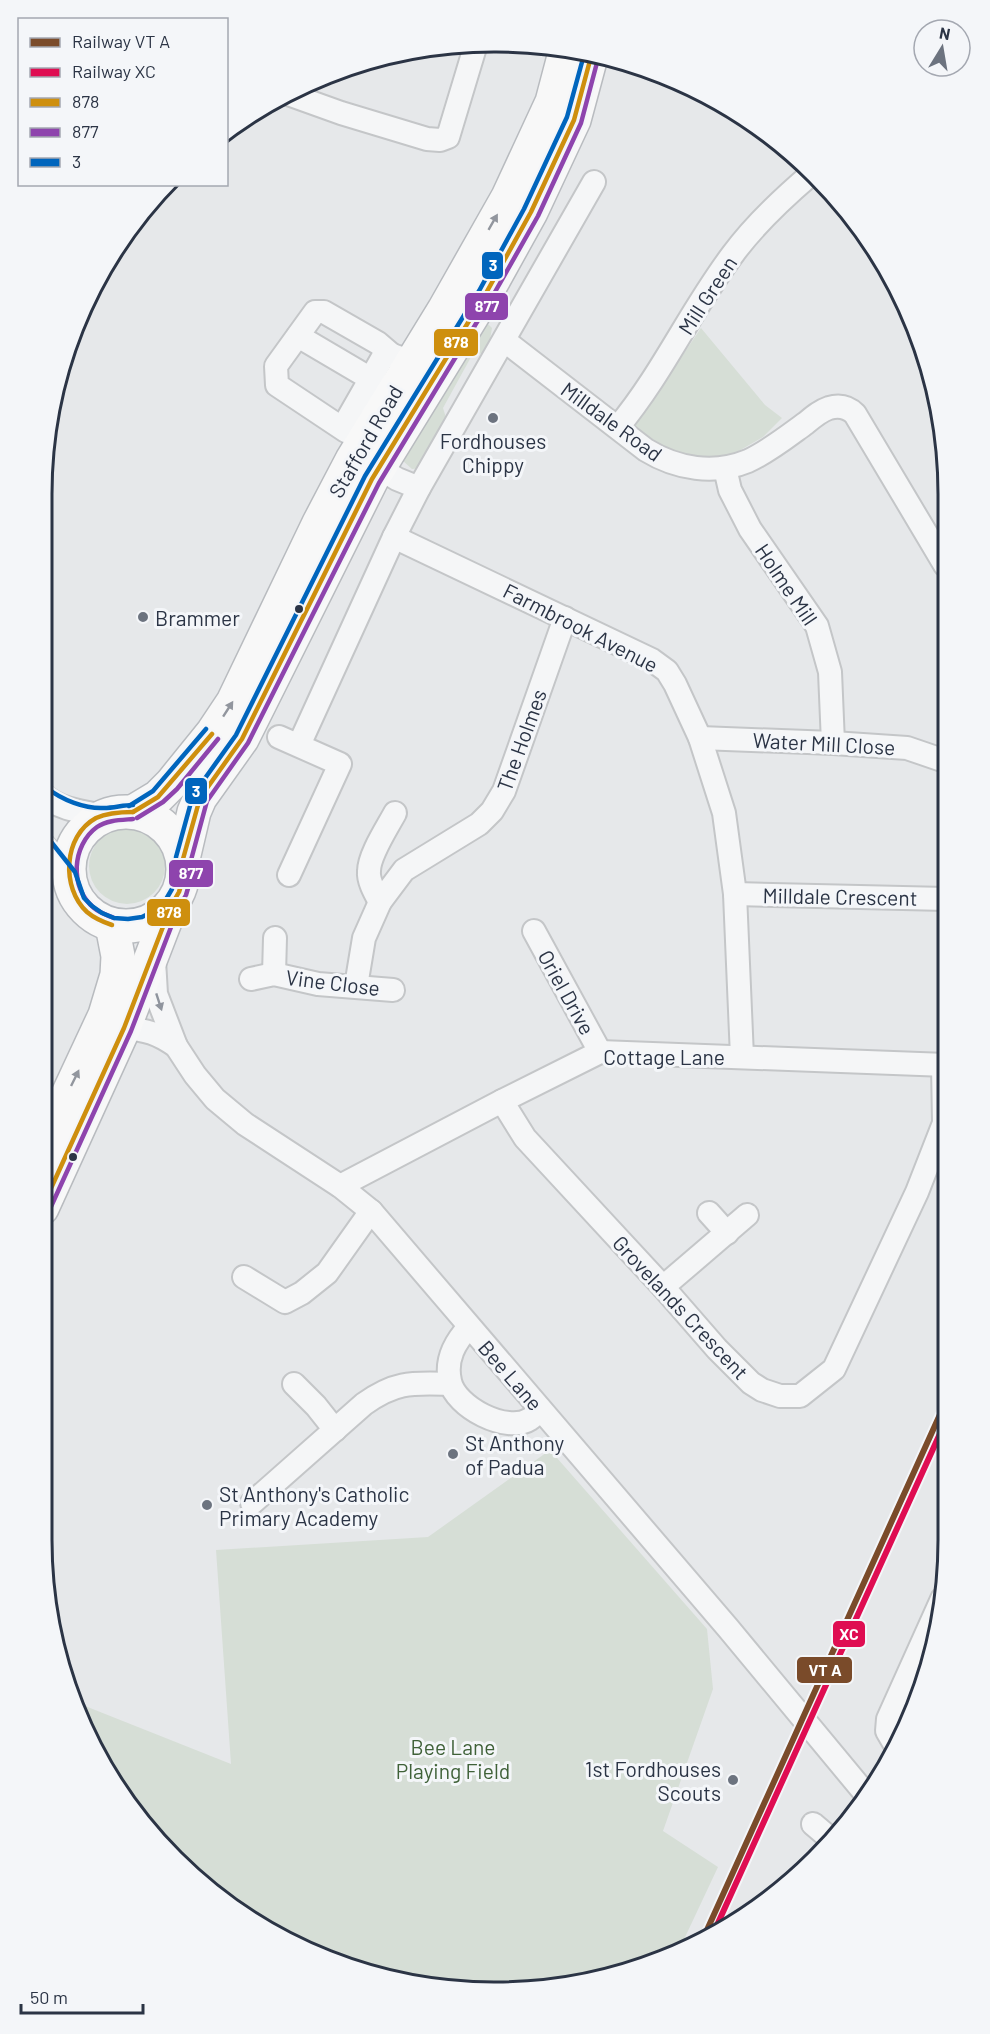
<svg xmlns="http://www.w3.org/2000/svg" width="990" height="2034" font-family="Barlow,sans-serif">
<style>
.green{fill:#d6ded6}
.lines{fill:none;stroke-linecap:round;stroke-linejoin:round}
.minor-casing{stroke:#c4c6c8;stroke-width:26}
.highway-casing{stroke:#b8bbbf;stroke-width:36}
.minor{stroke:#f5f6f7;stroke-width:22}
.highway{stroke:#f8f8f8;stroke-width:33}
.bus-1-casing{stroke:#f4f6f9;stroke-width:9}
.bus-2-casing{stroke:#f4f6f9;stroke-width:9}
.bus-3-casing{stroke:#f4f6f9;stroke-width:9}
.bus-1{stroke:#ce8f0e;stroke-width:4.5}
.bus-2{stroke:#8e44ad;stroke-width:4.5}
.bus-3{stroke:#0065bd;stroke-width:4.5}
.rail-1-casing{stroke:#f4f6f9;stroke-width:10}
.rail-2-casing{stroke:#f4f6f9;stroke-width:10}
.rail-1{stroke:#7a4b2a;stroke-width:6}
.rail-2{stroke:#df0d52;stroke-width:6}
.oneway{fill:#92969e}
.oneway2{fill:#90959e}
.poi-dot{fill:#6c737f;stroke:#f4f6f9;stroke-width:2}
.bus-dot{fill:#2b3445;stroke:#f4f6f9;stroke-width:2}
.labels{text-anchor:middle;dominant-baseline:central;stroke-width:6;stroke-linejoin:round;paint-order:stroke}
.street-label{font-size:21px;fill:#2b3445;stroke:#f4f6f9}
.poi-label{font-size:21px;fill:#2b3445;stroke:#f4f6f9;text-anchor:start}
.park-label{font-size:21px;fill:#3f6138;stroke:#f4f6f9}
.rim{fill:none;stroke:#2b3445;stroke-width:3}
.line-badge{stroke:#f4f6f9;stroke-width:2}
.badge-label{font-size:16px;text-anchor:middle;font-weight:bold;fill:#fff}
</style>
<rect width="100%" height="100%" fill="#e6e8ea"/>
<g class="green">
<polygon points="484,320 492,328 488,351 471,357 443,408 447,421 423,468 412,469 402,460"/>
<polygon points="701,328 765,405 782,418 763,437 730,456 695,458 653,444 633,429"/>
<circle cx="127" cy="866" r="38"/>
<polygon points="550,1450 707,1629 713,1689 663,1831 718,1867 679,1950 554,1988 406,1983 268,1931 196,1879 136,1815 75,1702 231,1764 216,1550 428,1537"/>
</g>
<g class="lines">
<defs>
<g id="minor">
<polyline points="288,94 341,113 427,139 440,140 448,137 451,127 476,44"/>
<polyline points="298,336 371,379"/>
<path d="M505 341 646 450C677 469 714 475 748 461 768 452 788 436 806 423 813 417 820 411 829 408 839 405 848 407 855 414L945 565"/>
<path d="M618 427C663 373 691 309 733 254 755 224 782 199 810 175"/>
<polyline points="346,431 277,385 276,366 315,312 324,312 378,343 392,355"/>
<polyline points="356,437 344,428 347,420 383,357 392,355 404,359"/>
<polyline points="379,468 397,479 419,488"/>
<polyline points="725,468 730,490 750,529 817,626 830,672 833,743"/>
<polyline points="394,537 652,660 667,671 675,684 700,738 724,813 735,894 742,1057"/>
<polyline points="279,737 340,764 289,875"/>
<polyline points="700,738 833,743 907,748 945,761"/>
<polyline points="299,745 394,537 419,488 594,182"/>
<path d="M42 794C59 810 83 812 105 816"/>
<polyline points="42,843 69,876"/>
<polyline points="735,894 946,899"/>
<path d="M380 902C375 893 368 881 369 871 369 855 387 828 395 813"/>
<polyline points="534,931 600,1052"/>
<polyline points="154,960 156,994 176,1046 195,1075 215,1099 245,1124 340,1186 371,1211 728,1628 864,1792"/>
<polyline points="274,974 275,938"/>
<polyline points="251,979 274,974 318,984 393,990"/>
<polyline points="356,986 364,938 380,902 404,870 479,824 492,811 504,791 565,618"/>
<path d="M124 1028C147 1030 157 1033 176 1046"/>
<polyline points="502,1101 525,1138 663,1287 717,1349 751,1383 762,1390 780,1396 800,1396 834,1369 917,1192 944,1123 943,1065"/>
<polyline points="340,1186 502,1101 600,1052 946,1065"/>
<polyline points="709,1213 727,1233"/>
<polyline points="244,1277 285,1302 302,1293 327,1273 371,1211"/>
<polyline points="663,1287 747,1215"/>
<path d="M469 1327C455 1342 445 1359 450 1381 455 1407 507 1434 530 1419 534 1417 537 1412 540 1409"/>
<polyline points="294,1384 316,1406 335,1430"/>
<path d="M252 1503 364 1404C396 1381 412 1383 450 1384"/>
<polyline points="894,1743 887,1731 888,1719 942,1599"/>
<polyline points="813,1824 833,1841"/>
</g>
<g id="highway">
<circle cx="126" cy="869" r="57"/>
<polyline points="133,812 158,797 171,784 213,732 233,702 319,523 352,460 444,310 508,197 552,102 566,49"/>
<polyline points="183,859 194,812 200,798 242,739 372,479 485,295 531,212 574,120 592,53"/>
<polyline points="42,1150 105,1015 117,975 118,956 112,925"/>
<polyline points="42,1208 124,1028 171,906"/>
</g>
</defs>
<use href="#minor" class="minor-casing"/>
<use href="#highway" class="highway-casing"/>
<use href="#minor" class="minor"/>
<use href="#highway" class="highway"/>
<defs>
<g id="bus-1">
<polyline points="133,812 158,797 212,734"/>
<path d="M112 925C103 922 94 918 87 912 61 888 63 836 96 818 107 813 121 812 133 812"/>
<polyline points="42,1208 124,1028 171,906 179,892 184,876 183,859 200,798 242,739 372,479 485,295 531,212 574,120 592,53"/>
</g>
<g id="bus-2">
<polyline points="137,818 163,802 177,789 218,739"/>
<path d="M114 918C107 915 100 913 94 908 69 888 72 845 97 827 107 820 121 820 133 819"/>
<polyline points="49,1211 131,1031 178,909 186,895 191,878 191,860 207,801 248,743 379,483 491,299 538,216 581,123 599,55"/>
</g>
<g id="bus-3">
<path d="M47 788C62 800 85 809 104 808 114 808 123 805 133 805"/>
<polyline points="129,806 153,791 206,729"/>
<polyline points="48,838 75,872 84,898 92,906 102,913 114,918 128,919 142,917 154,911 165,901 172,889 176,875 176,857 193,795 236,735 365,476 479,291 524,209 567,117 585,51"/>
</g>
</defs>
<use href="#bus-1" class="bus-1-casing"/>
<use href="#bus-2" class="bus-2-casing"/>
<use href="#bus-3" class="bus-3-casing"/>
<use href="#bus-1" class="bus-1"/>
<use href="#bus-2" class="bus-2"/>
<use href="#bus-3" class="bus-3"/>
<defs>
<polyline id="rail-1" points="702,1941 947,1399"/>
<polyline id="rail-2" points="713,1934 948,1416"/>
</defs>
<use href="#rail-1" class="rail-1-casing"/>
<use href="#rail-2" class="rail-2-casing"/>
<use href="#rail-1" class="rail-1"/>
<use href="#rail-2" class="rail-2"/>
</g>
<defs><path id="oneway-solid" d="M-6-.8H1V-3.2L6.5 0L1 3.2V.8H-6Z" transform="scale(1.5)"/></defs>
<g class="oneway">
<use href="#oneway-solid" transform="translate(493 222) rotate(-60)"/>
<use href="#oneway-solid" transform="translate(228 709) rotate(-57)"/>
<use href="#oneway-solid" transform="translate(75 1078) rotate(-64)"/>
</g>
<use class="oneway2" href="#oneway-solid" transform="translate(159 1002) rotate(72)"/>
<g class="poi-dot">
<circle cx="493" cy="418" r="6"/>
<circle cx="143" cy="617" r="6"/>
<circle cx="453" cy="1454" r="6"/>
<circle cx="207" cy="1505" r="6"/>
<circle cx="733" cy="1780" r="6"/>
</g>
<g class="bus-dot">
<circle cx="299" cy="609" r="5"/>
<circle cx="73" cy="1157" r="5"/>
</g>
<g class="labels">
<g class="street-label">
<text transform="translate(707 295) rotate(-57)">Mill Green</text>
<text transform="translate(612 421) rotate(36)">Milldale Road</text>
<text transform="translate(365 441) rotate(-60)">Stafford Road</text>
<text transform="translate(787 584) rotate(56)">Holme Mill</text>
<text transform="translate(581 627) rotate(27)">Farmbrook Avenue</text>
<text transform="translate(521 740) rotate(-70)">The Holmes</text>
<text transform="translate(824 743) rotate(3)">Water Mill Close</text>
<text transform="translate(840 896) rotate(1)">Milldale Crescent</text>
<text transform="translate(333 982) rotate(7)">Vine Close</text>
<text transform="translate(567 992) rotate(61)">Oriel Drive</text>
<text x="664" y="1056">Cottage Lane</text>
<text transform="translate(681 1307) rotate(47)">Grovelands Crescent</text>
<text transform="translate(511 1375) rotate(49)">Bee Lane</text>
</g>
<g class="poi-label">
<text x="493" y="440" text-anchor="middle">Fordhouses<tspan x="493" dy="24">Chippy</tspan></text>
<text x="155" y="617">Brammer</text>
<text x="465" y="1442">St Anthony<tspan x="465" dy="24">of Padua</tspan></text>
<text x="219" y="1493">St Anthony's Catholic<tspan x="219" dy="24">Primary Academy</tspan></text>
<text x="721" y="1768" text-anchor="end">1st Fordhouses<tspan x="721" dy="24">Scouts</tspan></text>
</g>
<g class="park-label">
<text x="453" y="1746">Bee Lane<tspan x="453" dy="24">Playing Field</tspan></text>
</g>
</g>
<path d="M0 0H990V2034H0ZM494 52H496A442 442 0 0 1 938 494V1540A442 442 0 0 1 496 1982H494A442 442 0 0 1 52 1540V494A442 442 0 0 1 494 52Z" fill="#f4f6f9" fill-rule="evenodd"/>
<path class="rim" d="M494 52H496A442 442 0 0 1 938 494V1540A442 442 0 0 1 496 1982H494A442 442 0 0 1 52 1540V494A442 442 0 0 1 494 52Z"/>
<g class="line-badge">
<rect x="481" y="251" width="23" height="29" rx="6" fill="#0065bd"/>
<rect x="464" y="292" width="45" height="29" rx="6" fill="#8e44ad"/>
<rect x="433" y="328" width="46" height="29" rx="6" fill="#ce8f0e"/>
<rect x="184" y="777" width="24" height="28" rx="6" fill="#0065bd"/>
<rect x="168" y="859" width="46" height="29" rx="6" fill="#8e44ad"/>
<rect x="146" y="898" width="45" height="29" rx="6" fill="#ce8f0e"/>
<rect x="832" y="1620" width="34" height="28" rx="6" fill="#df0d52"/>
<rect x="796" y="1656" width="57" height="28" rx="6" fill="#7a4b2a"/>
</g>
<g class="badge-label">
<text x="493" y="271">3</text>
<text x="487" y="312">877</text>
<text x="456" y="348">878</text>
<text x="196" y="797">3</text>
<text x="191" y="879">877</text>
<text x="169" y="918">878</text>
<text x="849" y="1640">XC</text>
<text x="825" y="1676">VT A</text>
</g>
<rect x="18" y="18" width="210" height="168" fill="#f4f6f9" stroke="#a4a8b1" stroke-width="1.5"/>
<rect x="30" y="38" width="30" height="9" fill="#7a4b2a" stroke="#a4a8b1" stroke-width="1.5"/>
<text x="72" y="48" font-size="18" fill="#2b3445">Railway VT A</text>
<rect x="30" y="68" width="30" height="9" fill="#df0d52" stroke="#a4a8b1" stroke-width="1.5"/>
<text x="72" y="78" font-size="18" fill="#2b3445">Railway XC</text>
<rect x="30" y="98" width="30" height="9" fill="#ce8f0e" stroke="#a4a8b1" stroke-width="1.5"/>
<text x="72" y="108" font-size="18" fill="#2b3445">878</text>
<rect x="30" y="128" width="30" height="9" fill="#8e44ad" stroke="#a4a8b1" stroke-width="1.5"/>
<text x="72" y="138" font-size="18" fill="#2b3445">877</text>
<rect x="30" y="158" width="30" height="9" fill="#0065bd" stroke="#a4a8b1" stroke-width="1.5"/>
<text x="72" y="168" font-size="18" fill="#2b3445">3</text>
<g transform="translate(942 48) rotate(11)"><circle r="28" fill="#f4f6f9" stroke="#a4a8b1" stroke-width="1.5"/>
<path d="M0-4.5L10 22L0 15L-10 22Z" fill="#6c737f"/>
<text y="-9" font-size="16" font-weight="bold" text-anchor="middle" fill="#2b3445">N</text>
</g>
<path d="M21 2004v9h122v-9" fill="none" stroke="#2b3445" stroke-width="3"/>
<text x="30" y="2004" font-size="18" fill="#2b3445" stroke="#f4f6f9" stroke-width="4.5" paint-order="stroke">50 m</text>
</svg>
